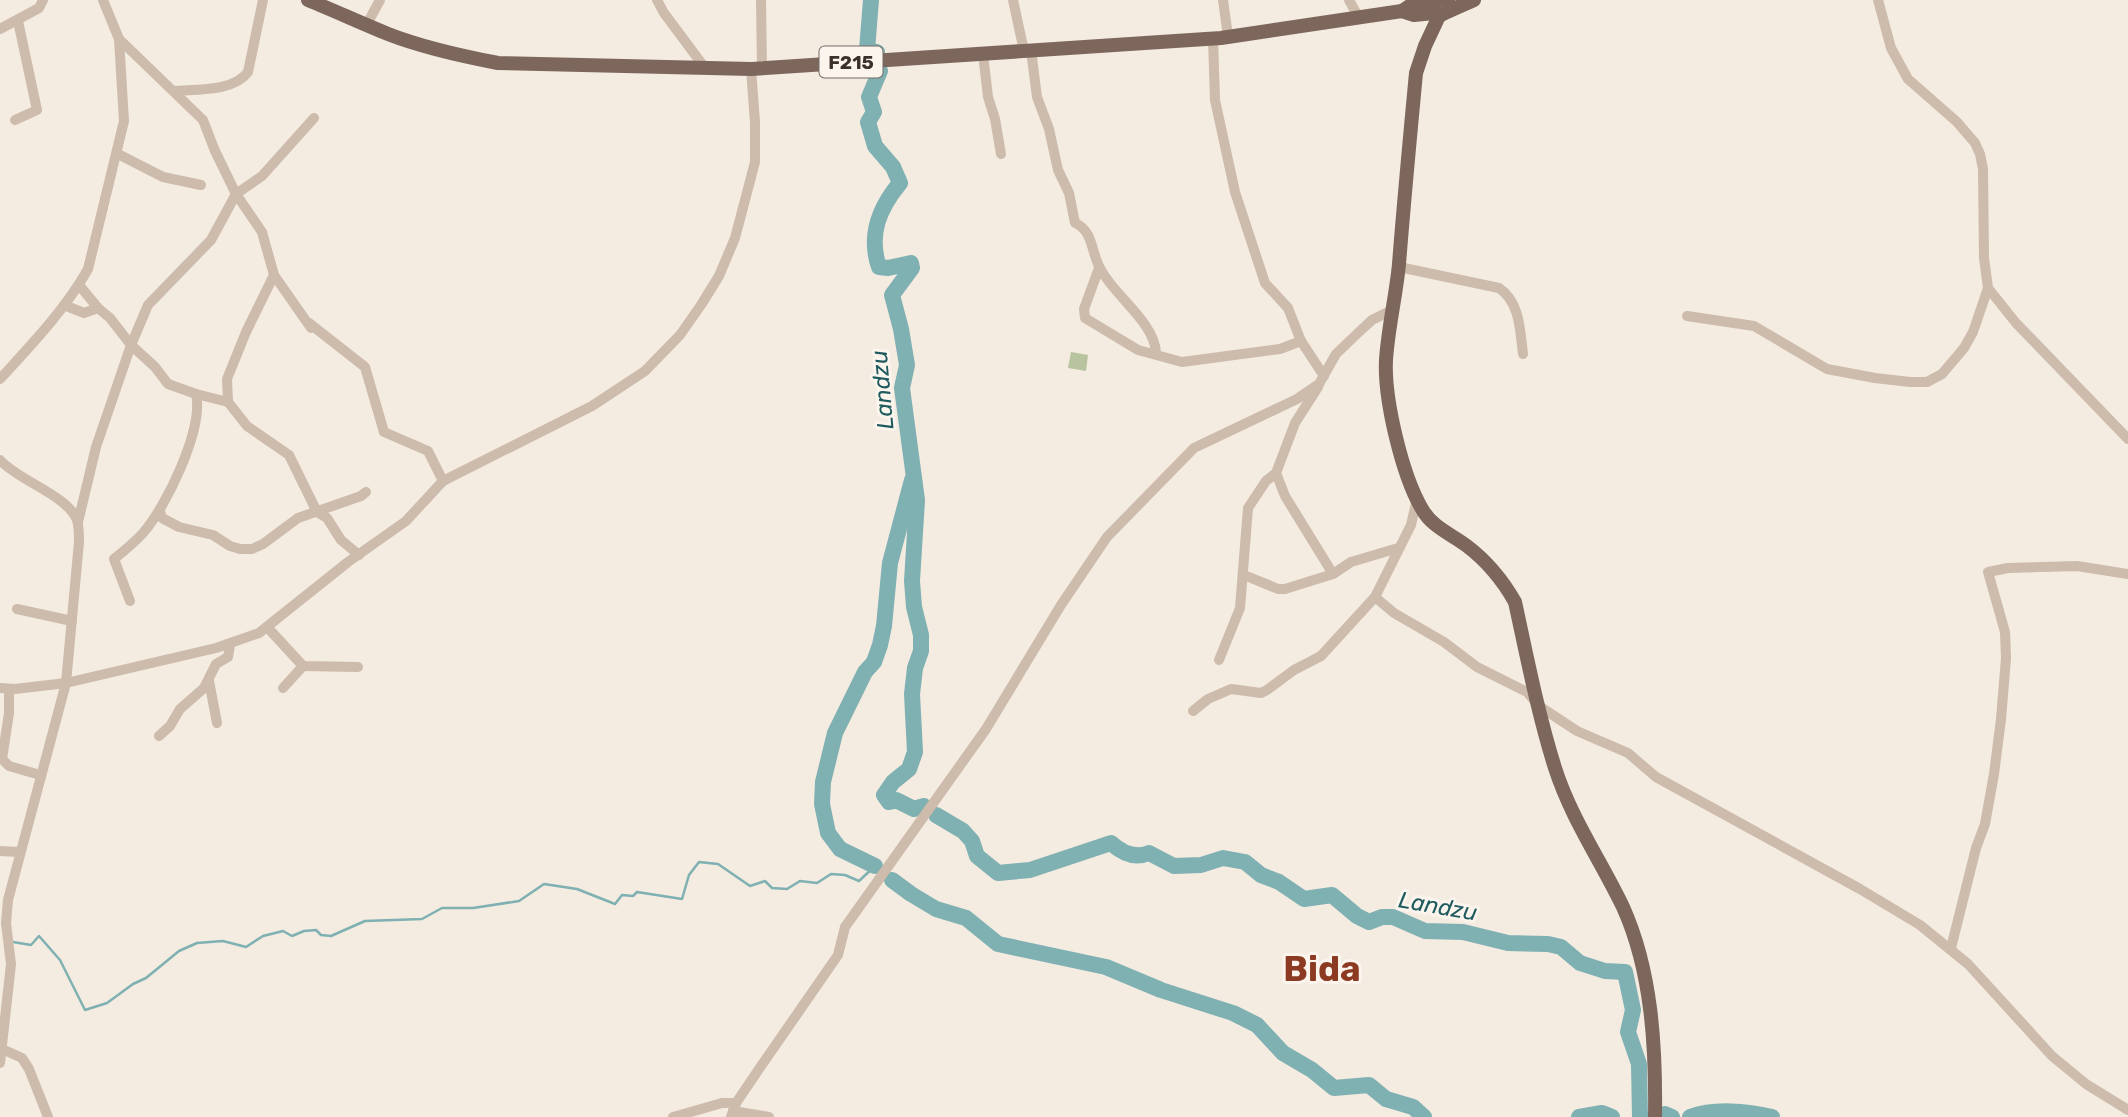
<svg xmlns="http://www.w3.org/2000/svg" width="2128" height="1117" font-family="Rubik,sans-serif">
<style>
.green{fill:#b8c4a0}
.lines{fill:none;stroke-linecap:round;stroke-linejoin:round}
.stream{stroke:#7fb0b2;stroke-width:2.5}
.river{stroke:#7fb0b2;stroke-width:16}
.minor{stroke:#cdbbac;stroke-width:10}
.major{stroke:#7d675c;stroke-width:14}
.labels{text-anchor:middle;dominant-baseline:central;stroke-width:6;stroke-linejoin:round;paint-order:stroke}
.shield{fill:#fbf5ee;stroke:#756b66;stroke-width:2}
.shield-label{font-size:19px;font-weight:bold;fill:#3b302b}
.water-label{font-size:23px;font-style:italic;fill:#1f5a5e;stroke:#fbf5ee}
.town-label{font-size:35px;font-weight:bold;fill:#8c3b22;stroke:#fbf5ee}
</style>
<rect width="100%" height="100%" fill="#f4ebe1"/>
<polygon class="green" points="1071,352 1088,355 1086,371 1068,368"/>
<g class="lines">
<polyline class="stream" points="13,942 31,945 39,936 60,960 85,1010 107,1003 133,984 146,978 179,951 197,943 223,941 246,947 263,936 283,931 292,936 304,931 316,930 321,935 331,936 365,921 422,919 442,908 473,908 519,901 544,884 577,889 615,904 622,895 633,896 637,892 682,899 689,875 699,862 718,864 750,886 765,881 772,888 787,889 800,881 817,883 831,874 845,875 859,881 875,866"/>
<g class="river">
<polyline points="871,0 867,50 877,52"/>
<path d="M880 71 869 97 874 112 868 122 875 146 893 167 900 183C879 208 868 235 879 267L888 268 911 263 912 268 892 295 901 329 907 365 902 388 917 500 912 581 914 607 921 635V651L915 668 912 694 915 752 909 769 893 782 884 795 889 802 896 800 914 809 924 806"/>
<path d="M936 815 963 831 972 841 977 856 998 873 1030 870 1111 843C1122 853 1135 859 1149 853L1174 866 1201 865 1223 858 1245 862 1261 875 1279 882 1304 899 1332 895 1357 916 1369 922 1382 917H1393L1425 931 1463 932 1508 943 1548 944 1561 947 1580 963 1605 971 1625 972 1633 1010 1628 1032 1639 1064 1640 1117"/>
<polyline points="875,866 840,849 828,833 822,804 823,782 835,733 865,672 874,662 880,645 884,626 890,563 912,480"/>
<polyline points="892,880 911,894 936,909 966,918 998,944 1106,967 1161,990 1233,1013 1257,1025 1283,1053 1312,1070 1334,1088 1369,1085 1386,1099 1413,1107 1424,1117"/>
<polyline points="1665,1114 1672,1117"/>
<polyline points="1579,1117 1602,1113 1612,1117"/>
<path d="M1690 1117C1714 1108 1747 1111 1772 1117"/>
</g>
<g class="minor">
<polyline points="657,0 664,13 705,68"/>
<polyline points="761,0 762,68"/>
<polyline points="1013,0 1024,51"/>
<polyline points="1223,0 1228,36"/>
<polyline points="1349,0 1359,18"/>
<polyline points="1878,0 1891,48 1908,79 1957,122 1975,143 1980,154 1983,169 1984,258 1988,288 2016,323 2128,439"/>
<polyline points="367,24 380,0"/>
<polyline points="0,29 39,8 43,0"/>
<polyline points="1213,38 1215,100 1235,192 1265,283 1288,308 1301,341"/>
<polyline points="119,39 203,120 215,151 236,194 262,232 274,275 311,328"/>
<path d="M1031 50 1037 97 1049 129 1058 170 1069 193 1075 223C1094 231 1091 254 1101 270 1115 296 1155 323 1156 353"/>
<polyline points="983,54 988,97 995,119 1001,154"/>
<path d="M174 91C197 89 233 92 248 72L263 0"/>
<polyline points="15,120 37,110 18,21"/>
<polyline points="118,154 163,177 201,185"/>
<path d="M1399 267 1499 288C1520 302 1520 330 1523 354"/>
<polyline points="1099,268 1084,309 1085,318 1138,350 1182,362 1280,349 1301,341 1324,376"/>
<polyline points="274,275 246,332 227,379 228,402 247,426 289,455 317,512 327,518 341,540 359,555"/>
<path d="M79 285 98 308 110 318 131 345 155 367 168 384 196 394C204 429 166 507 143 533 134 543 124 551 114 559L130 601"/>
<polyline points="64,305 84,313 98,308"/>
<polyline points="1687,316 1754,326 1827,369 1875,378 1910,382 1927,382 1942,374 1964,348 1973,332 1988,288"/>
<polyline points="309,323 365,367 384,432 428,451 443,481"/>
<path d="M0 379C31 345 65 310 88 269L124 121 119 39 103 0"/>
<polyline points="196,394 228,402"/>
<path d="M0 460C19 481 67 495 77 520 79 527 79 536 79 542L66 683 8 900 6 923 11 964 0 1063"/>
<polyline points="1276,473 1285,496 1333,574"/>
<polyline points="160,511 162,518 179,527 213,535 230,546 240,549 252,549 263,544 298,518 361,496 366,492"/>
<polyline points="78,522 96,447 131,345 148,305 211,240 236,194 262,176 314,118"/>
<polyline points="1244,575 1278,589 1285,589 1333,574 1351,562 1398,548"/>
<polyline points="1375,597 1394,613 1444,642 1477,667 1527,692 1539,706 1577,731 1628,753 1656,777 1860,889 1920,925 1968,964 2052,1056 2086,1084 2128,1110"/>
<polyline points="17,609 72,621"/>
<polyline points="268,628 303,666 358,667"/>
<polyline points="1219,660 1240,608 1248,508 1266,481 1276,473 1295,423 1318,387"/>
<polyline points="209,681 217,723"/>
<polyline points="0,688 15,689 66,683 216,648 259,633 348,562 406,521 443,481 592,406 645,371 680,335 701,305 719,276 735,238 755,162 755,122 751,69"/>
<polyline points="283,688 303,666"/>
<polyline points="9,689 9,713 2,759 9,766 40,775"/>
<polyline points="1193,711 1208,699 1231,689 1261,693 1267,690 1294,670 1321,656 1375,597 1411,525 1417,499"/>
<polyline points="159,736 170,726 180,709 204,688 216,664 228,657 230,645"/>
<polyline points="0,851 20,852"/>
<polyline points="1951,948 1976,848 1985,824 1994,774 2001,719 2006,658 2005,632 1988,572 2008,568 2077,566 2128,574"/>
<polyline points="2,1049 22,1058 29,1069 48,1117"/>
<polyline points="733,1111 769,1117"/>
<polyline points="673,1117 722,1103 736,1103"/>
<polyline points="731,1117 736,1103 759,1069 838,955 845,927 986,729 1061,605 1107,537 1194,448 1297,399 1319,384 1336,354 1359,332 1372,320 1394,309"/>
</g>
<g class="major">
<path d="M308 0C335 11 361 23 388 34 424 48 461 56 498 63L751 69 1221 38 1402 11 1414 15 1434 13"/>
<polyline points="1437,0 1432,9 1439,16 1449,11 1450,5 1445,0"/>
<polyline points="1402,11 1414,3 1433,3"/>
<polyline points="1449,11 1474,0"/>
<path d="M1439 16 1425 46 1416 73C1410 137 1404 200 1399 264 1396 296 1388 328 1386 360 1384 399 1402 475 1422 509 1432 527 1451 534 1467 546 1488 562 1502 579 1515 602 1527 657 1538 714 1555 768 1571 818 1601 861 1623 907 1652 971 1656 1048 1655 1117"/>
</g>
</g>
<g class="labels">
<rect class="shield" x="819.5" y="46.5" width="63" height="31" rx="5"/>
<g class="shield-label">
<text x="851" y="62">F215</text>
</g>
<g class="water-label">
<text transform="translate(882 390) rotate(-95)">Landzu</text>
<text transform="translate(1438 906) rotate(10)">Landzu</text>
</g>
<g class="town-label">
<text x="1322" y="969">Bida</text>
</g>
</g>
</svg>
